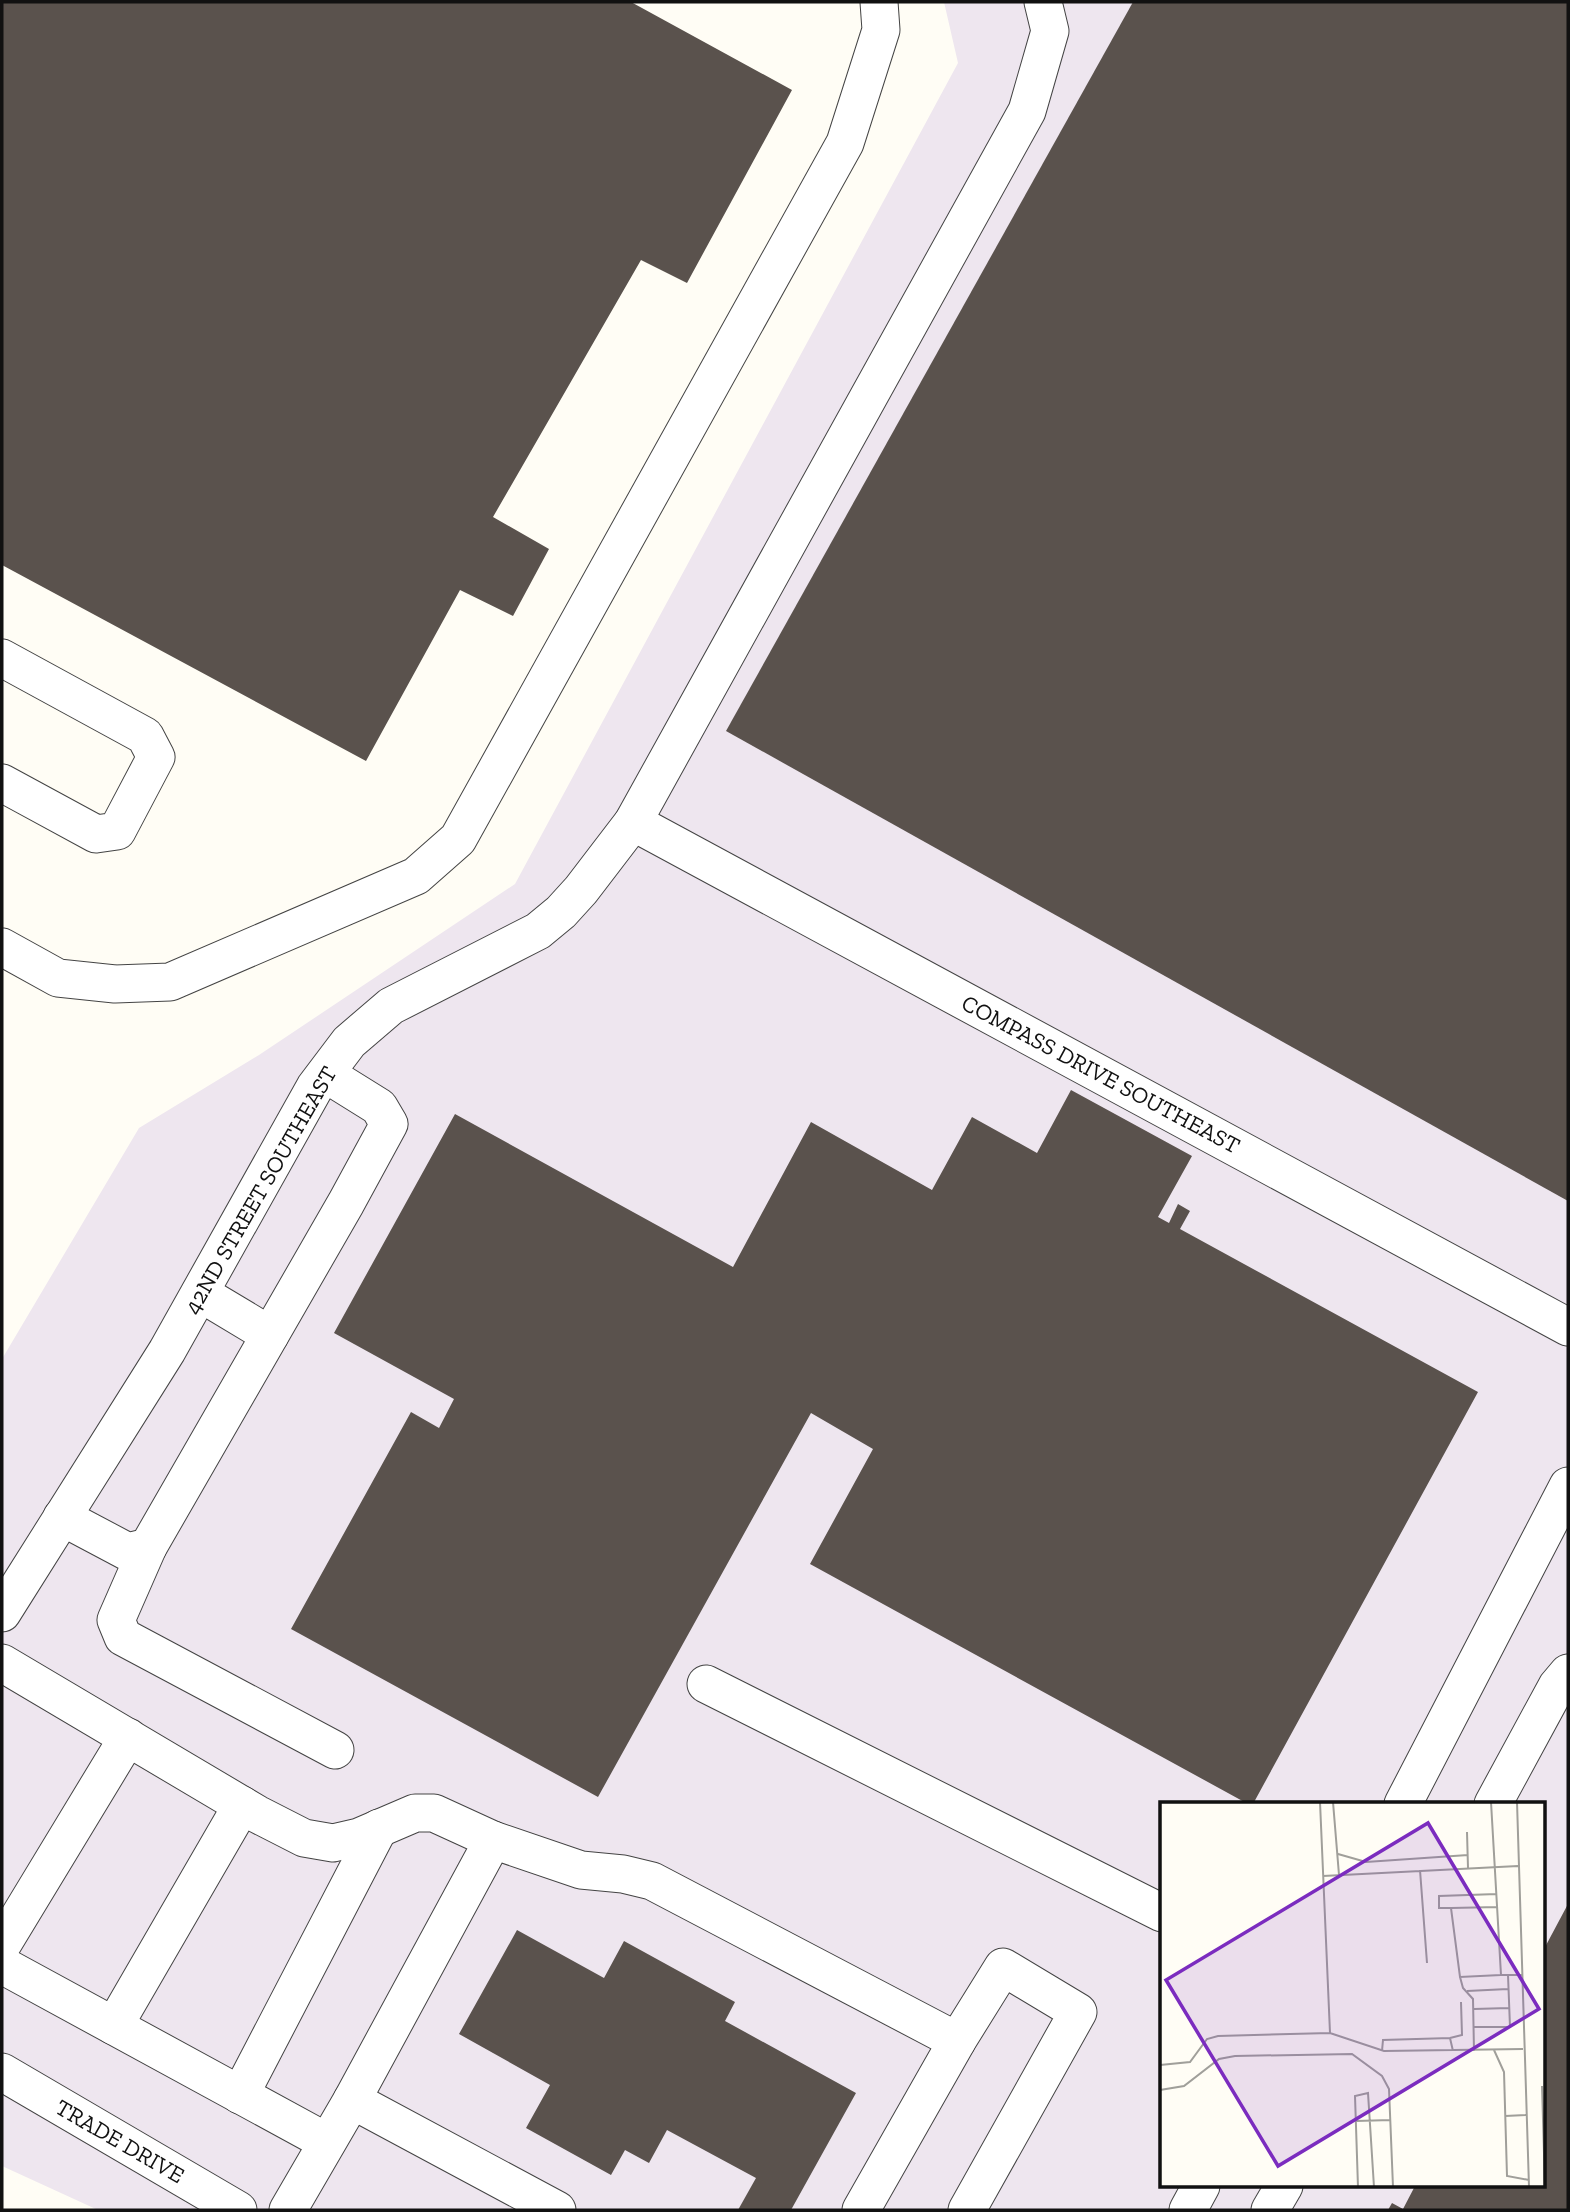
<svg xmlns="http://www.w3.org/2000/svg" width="1570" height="2212" font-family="'Zilla Slab',serif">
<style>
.industrial{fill:#eee6ef;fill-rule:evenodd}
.building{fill:#5a524d}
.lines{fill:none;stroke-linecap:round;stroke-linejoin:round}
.minor-casing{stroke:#444;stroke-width:39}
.minor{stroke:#fff;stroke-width:37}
.labels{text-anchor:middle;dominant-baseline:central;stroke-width:7;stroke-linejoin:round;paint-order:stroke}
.street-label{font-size:23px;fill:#111;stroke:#fff}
.inset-road{fill:none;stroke:#a09f9a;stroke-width:2}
.view{fill:#7b2cbf;fill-opacity:0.15;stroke:#7b2cbf;stroke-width:3.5}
.inset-edge{fill:none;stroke:#111;stroke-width:3.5}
</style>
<rect width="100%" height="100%" fill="#fffdf5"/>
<path class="industrial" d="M944 2H1568V2210H98L2 2166V1359L139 1128 259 1055 515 884 958 63ZM1162 1804H1544V2186H1162Z"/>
<g class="building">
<polygon points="2,2 631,2 792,90 687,283 641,260 493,517 549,549 513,616 460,590 366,761 2,565"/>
<polygon points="1133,2 1568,2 1568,1201 726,731"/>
<polygon points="1071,1090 1192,1156 1158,1217 1169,1223 1178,1204 1190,1211 1180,1229 1478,1392 1253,1804 1248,1804 810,1564 873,1449 811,1413 598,1797 291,1629 411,1412 439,1428 454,1399 334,1333 455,1114 733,1267 811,1122 932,1190 972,1117 1037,1153"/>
<polygon points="1568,1904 1568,2210 1388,2210 1392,2203 1403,2209 1415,2186 1544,2186 1544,1949"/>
<polygon points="517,1930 604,1978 624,1941 735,2002 725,2021 856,2093 791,2210 738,2210 756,2178 667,2130 649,2163 625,2150 611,2175 526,2128 550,2085 459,2034"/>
</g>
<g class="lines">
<defs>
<g id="minor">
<polyline points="2,658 145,736 156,757 117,831 96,834 2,783"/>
<polyline points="633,822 1568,1327"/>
<polyline points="2,947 58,978 115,984 170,982 416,876 458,839 845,143 881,30 879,2"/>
<polyline points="200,1293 270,1335"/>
<polyline points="62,1517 128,1552 148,1547 346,1203 389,1124 379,1107 326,1074"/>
<polyline points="148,1547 116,1620 123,1637 335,1750"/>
<polyline points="2,1613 167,1351 315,1087 349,1042 391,1006 538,931 561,912 581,890 633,822 1027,111 1050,31 1043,2"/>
<polyline points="2,1663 257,1814 304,1838 333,1843 359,1837 415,1813 434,1813 493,1840"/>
<polyline points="706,1684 1162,1913"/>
<polyline points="1403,1804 1568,1486"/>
<polyline points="1493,1804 1557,1686 1568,1673"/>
<polyline points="2,1945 128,1737"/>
<polyline points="2,1965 327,2142"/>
<polyline points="114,2026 242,1805"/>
<polyline points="2,2072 238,2210"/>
<polyline points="240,2095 379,1828"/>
<polyline points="352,2100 493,1840 581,1870 623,1874 652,1881 957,2041 1003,1967 1078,2012 967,2210"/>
<polyline points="288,2210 352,2100 557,2210"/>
<polyline points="861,2210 957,2041"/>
<polyline points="1188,2210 1201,2186"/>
<polyline points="1270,2210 1284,2186"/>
</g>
</defs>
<use href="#minor" class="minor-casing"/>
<use href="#minor" class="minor"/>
</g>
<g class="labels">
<g class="street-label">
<text transform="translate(1101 1074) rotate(28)">COMPASS DRIVE SOUTHEAST</text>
<text transform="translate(260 1190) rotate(-60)">42ND STREET SOUTHEAST</text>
<text transform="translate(120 2141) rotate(30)">TRADE DRIVE</text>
</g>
</g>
<g transform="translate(1160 1802)">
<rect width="385" height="385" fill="#fffdf5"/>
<path class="inset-road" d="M160 0 170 231M173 0 179 73M331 0 341 173H362M357 0 369 385M307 30 308 66M0 47V0M178 52 206 60 308 53M260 68 267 161M163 74 358 64M337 92 279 94V106H291L300 175 341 173M291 106 338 105M300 175 303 186 313 197 314 249M307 189 348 187M314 207 349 206M314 225H350L348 173M290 236 302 233 301 200M334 248 344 270 347 374 369 378M222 249 223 238 290 236 293 249M0 263 30 260 47 237 58 234 170 231 224 249 363 247M382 284 385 385M0 288 24 284 59 257 75 254 192 252 222 274 229 287 233 385M345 314 366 313M196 319 231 318M198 385 195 294 208 291 214 385"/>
<path class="view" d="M268 21 379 207 118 364 6 178Z"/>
<rect width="385" height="385" class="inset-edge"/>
</g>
<rect width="1570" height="2212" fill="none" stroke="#111111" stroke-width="7"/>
</svg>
